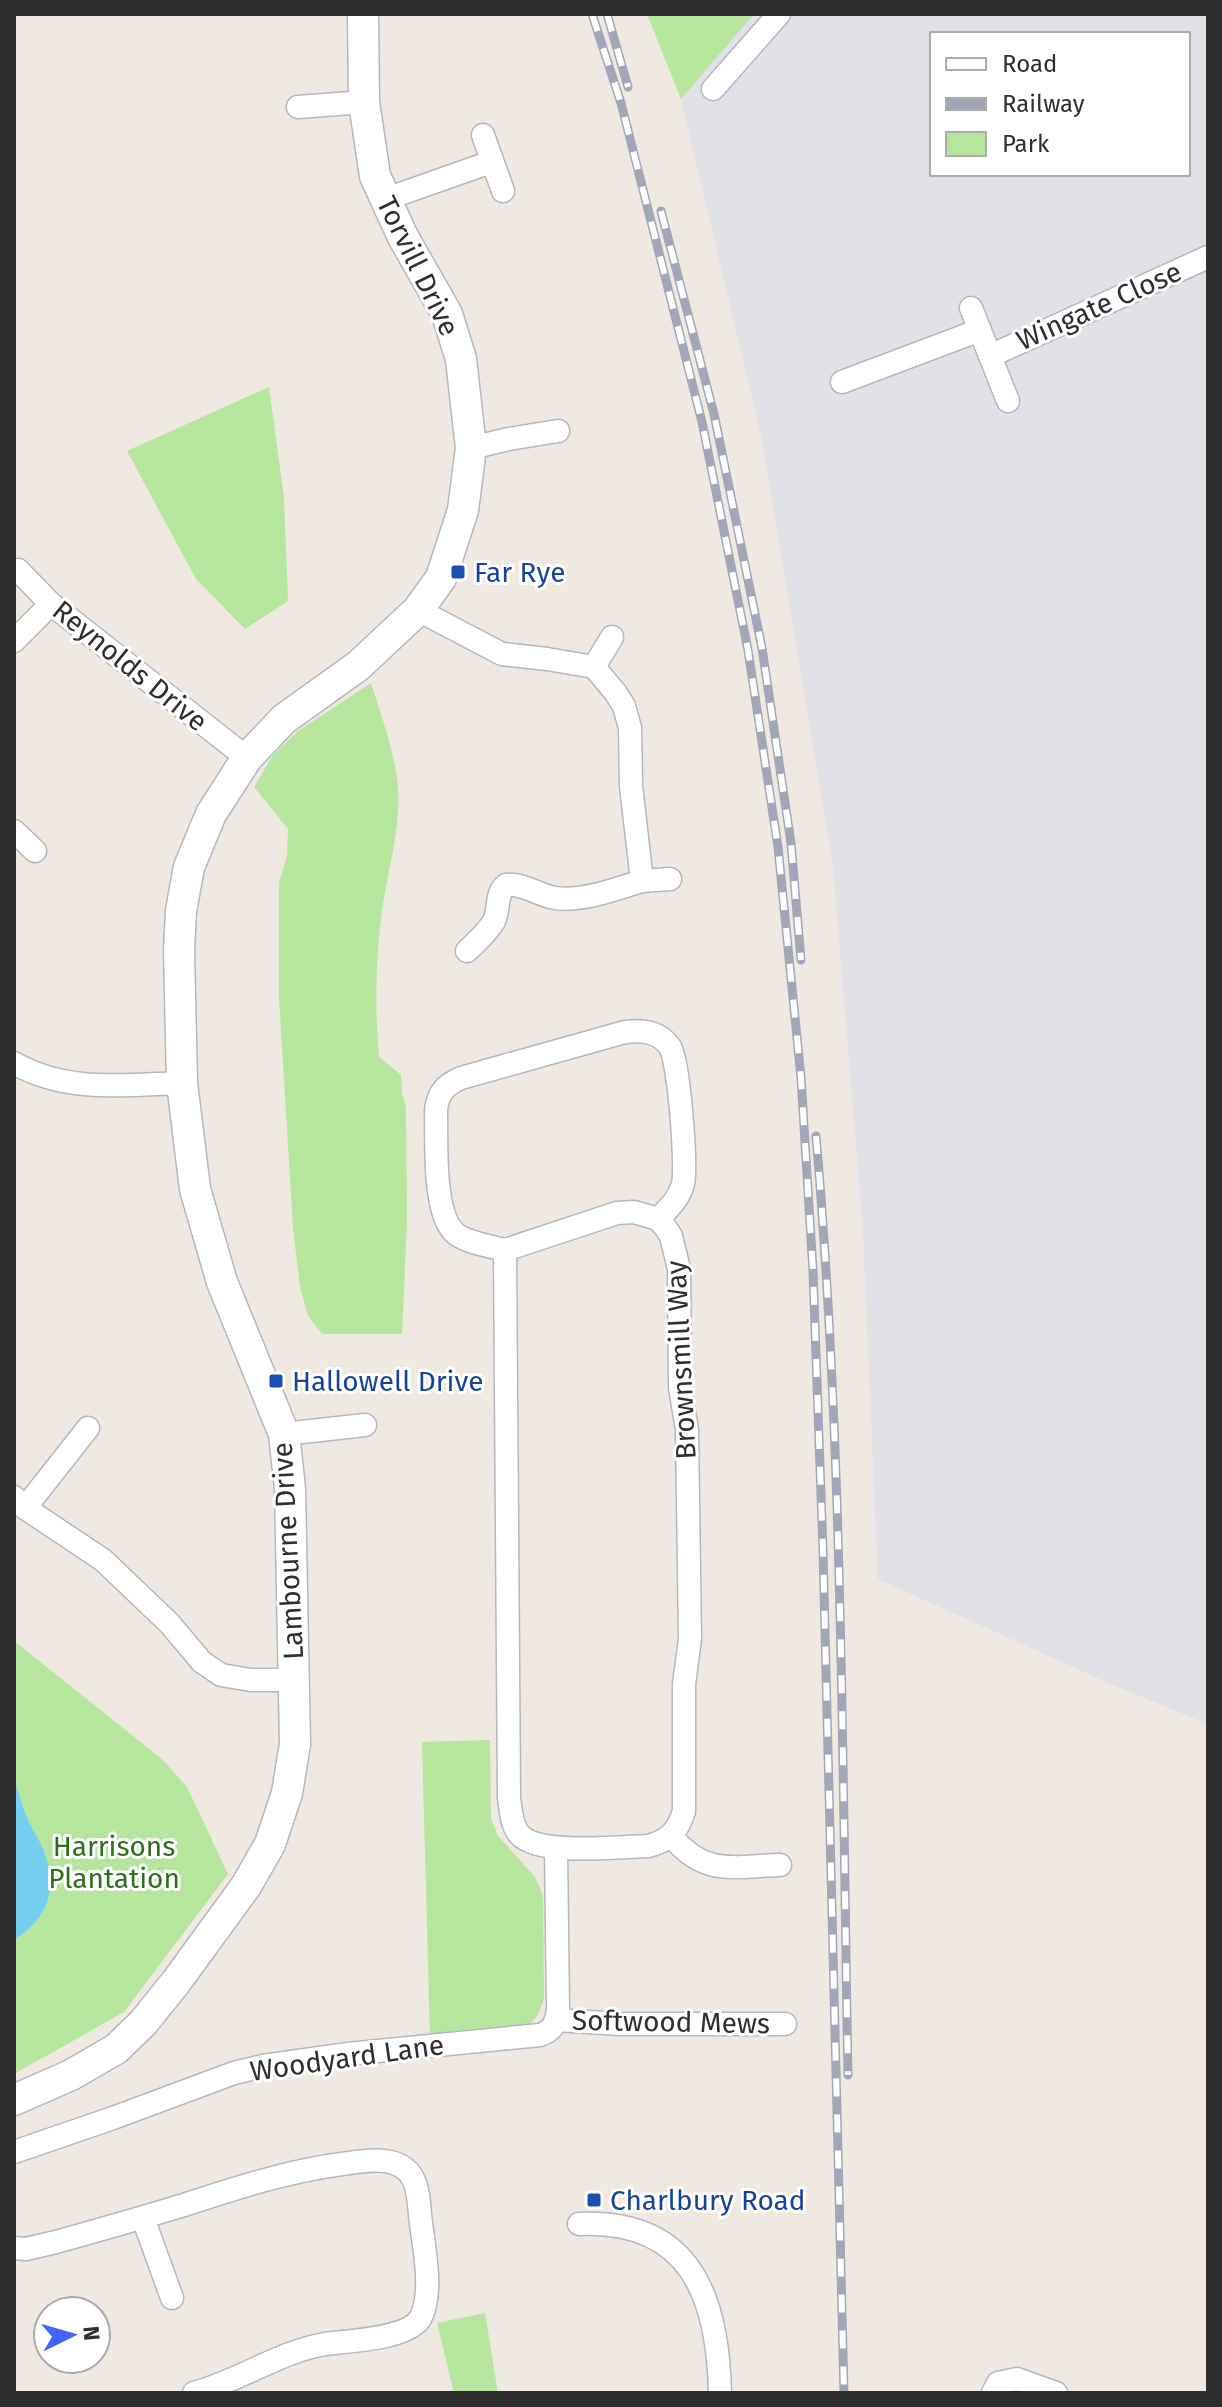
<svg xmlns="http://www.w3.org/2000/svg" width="1222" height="2407" font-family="'Fira Sans',sans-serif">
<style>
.industrial{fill:#e3e1e8;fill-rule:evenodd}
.green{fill:#b6e59e}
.water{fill:#75cff0}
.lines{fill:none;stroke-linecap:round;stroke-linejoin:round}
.street-casing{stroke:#b4b7c1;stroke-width:25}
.secondary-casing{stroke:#b4b7c1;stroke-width:33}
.street{stroke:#fff;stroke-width:22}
.secondary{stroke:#fff;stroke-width:30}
.rail-casing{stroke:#a3a6b8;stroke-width:9}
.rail{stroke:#fff;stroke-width:6;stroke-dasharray:18;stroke-linecap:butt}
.transit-dot{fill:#1a4fb4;stroke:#fff;stroke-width:3}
.labels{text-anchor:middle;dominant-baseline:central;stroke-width:6;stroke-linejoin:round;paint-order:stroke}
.street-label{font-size:28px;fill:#2e2e2e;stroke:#fff}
.transit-label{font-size:28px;fill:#164399;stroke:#fff;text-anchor:start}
.park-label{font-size:28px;fill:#2c6e1b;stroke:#fff}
</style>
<rect width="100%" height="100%" fill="#efe9e1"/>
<path class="industrial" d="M754 14H1208V1724L1115 1686 878 1579 863 1231 833 864 762 440 681 99ZM932 34H1188V174H932Z"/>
<g class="green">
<polygon points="647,14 754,14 681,99"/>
<polygon points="269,387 284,498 288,601 245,629 196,579 127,451"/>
<path d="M371 683C381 714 392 746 397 778 402 815 393 850 386 886 376 943 374 1000 379 1057L401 1075 402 1094 406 1107 407 1221 402 1334H322L308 1316 300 1287 293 1228 279 998V883L287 856 288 829 254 787 273 755 298 731Z"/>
<polygon points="14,1641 163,1760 187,1787 228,1874 124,2012 14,2074"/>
<polygon points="490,1740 491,1819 498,1836 535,1877 543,1895 544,1999 538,2015 526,2028 430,2038 422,1742"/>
<polygon points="485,2313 498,2393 454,2393 437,2323"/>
</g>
<path class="water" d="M14 1779C18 1790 21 1803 26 1815 30 1826 38 1837 43 1849 58 1887 50 1917 14 1940Z"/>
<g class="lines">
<defs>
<g id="street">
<polyline points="713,89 779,14"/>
<polyline points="298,107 364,102"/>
<polyline points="483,135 503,191"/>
<polyline points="386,199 491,162"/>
<polyline points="971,308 1008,401"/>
<polyline points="990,356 1208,257"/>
<polyline points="842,382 980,330"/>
<polyline points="471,448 509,439 558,431"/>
<polyline points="18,570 51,604 247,758"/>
<path d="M418 610 502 654 547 659 594 667 615 692 624 706 630 728 631 786 642 881C615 889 583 902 555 898 538 895 523 883 506 885 495 894 500 909 494 921 488 932 476 942 467 951"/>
<polyline points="14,641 51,604"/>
<polyline points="594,667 612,637"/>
<polyline points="14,831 35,851"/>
<polyline points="642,881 670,879"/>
<path d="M14 1063C66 1093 124 1085 182 1083"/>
<path d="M634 1212 658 1219 665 1227 671 1236 679 1269 680 1387 687 1430 690 1639 684 1684V1811C678 1831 669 1841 648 1846 620 1847 537 1856 519 1834 511 1824 511 1810 509 1798L505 1250 617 1213Z"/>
<path d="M505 1250C490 1246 468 1243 456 1234 432 1215 437 1140 436 1110 438 1093 445 1085 461 1078L625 1032C642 1030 659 1031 670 1047 679 1061 687 1166 683 1184 679 1199 669 1208 658 1219"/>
<polyline points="284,1434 365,1425"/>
<polyline points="14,1497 25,1508 103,1560 169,1623 202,1662 221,1675 251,1680 294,1680"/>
<polyline points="25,1508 88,1428"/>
<path d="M672 1837C706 1877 733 1866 780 1865"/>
<polyline points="556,2020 621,2024 785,2024"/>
<path d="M14 2152 113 2118 234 2073 263 2066 348 2054 540 2035C553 2031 556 2023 558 2010L556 1848"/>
<polyline points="143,2218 172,2298"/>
<path d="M579 2224C690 2219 718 2296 720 2393"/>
<path d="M14 2248 26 2249 56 2242C99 2230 141 2218 184 2205 236 2188 288 2171 342 2164 356 2162 371 2159 385 2161 416 2165 418 2188 420 2215 423 2244 434 2290 421 2317 410 2339 348 2341 325 2344 279 2352 239 2381 194 2393"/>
<polyline points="993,2393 998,2383 1017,2379 1056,2393"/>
</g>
<polyline id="secondary" points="14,2100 71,2075 116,2049 143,2023 176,1982 246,1886 270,1844 287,1793 295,1744 290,1489 284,1434 222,1282 195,1189 182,1083 179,950 181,911 189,867 211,814 247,758 284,719 358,666 418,610 441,578 463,510 471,448 461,359 447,314 403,237 375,176 364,102 363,14"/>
</defs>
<use href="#street" class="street-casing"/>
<use href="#secondary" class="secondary-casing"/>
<use href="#street" class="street"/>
<use href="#secondary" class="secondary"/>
<defs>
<g id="rail">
<polyline points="592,14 621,103 702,422 748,650 778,847 801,1078 813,1271 823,1551 844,2393"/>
<polyline points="607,14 628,87"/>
<polyline points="661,211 714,414 762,648 791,843 801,960"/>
<path d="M816 1136C843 1448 842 1762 848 2075"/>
</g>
</defs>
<use href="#rail" class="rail-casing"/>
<use href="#rail" class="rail"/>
</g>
<g class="transit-dot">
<rect x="450" y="564" width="16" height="16" rx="4"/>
<rect x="268" y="1373" width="16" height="16" rx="4"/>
<rect x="586" y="2192" width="16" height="16" rx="4"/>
</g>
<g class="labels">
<g class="street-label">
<text transform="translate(418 266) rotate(64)">Torvill Drive</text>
<text transform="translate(1099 306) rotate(-24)">Wingate Close</text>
<text transform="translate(130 666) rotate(39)">Reynolds Drive</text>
<text transform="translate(681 1360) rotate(-93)">Brownsmill Way</text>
<text transform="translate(288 1551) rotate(-93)">Lambourne Drive</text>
<text transform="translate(671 2022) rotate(1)">Softwood Mews</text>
<text transform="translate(347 2058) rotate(-8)">Woodyard Lane</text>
</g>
<g class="transit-label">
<text x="474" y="572">Far Rye</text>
<text x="292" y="1381">Hallowell Drive</text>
<text x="610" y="2200">Charlbury Road</text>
</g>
<g class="park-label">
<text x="114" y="1846">Harrisons<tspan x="114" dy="32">Plantation</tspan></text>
</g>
</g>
<rect width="1222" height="2407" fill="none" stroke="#2e2e2e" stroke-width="32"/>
<rect x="930" y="32" width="260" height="144" fill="#ffffff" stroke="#ababab" stroke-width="2"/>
<rect x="946" y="58" width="40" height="12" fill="#ffffff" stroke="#ababab" stroke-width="2"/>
<text x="1002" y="72" font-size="24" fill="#2e2e2e">Road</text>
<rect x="946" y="98" width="40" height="12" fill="#a3a6b8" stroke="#ababab" stroke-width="2"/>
<text x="1002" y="112" font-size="24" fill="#2e2e2e">Railway</text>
<rect x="946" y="132" width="40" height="24" fill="#b6e59e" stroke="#ababab" stroke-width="2"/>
<text x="1002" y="152" font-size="24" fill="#2e2e2e">Park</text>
<g transform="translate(72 2335) rotate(85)"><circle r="38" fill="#ffffff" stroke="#ababab" stroke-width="2"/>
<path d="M0-6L14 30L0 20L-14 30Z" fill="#4264fb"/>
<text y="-12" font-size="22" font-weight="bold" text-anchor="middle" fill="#2e2e2e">N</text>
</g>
</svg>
